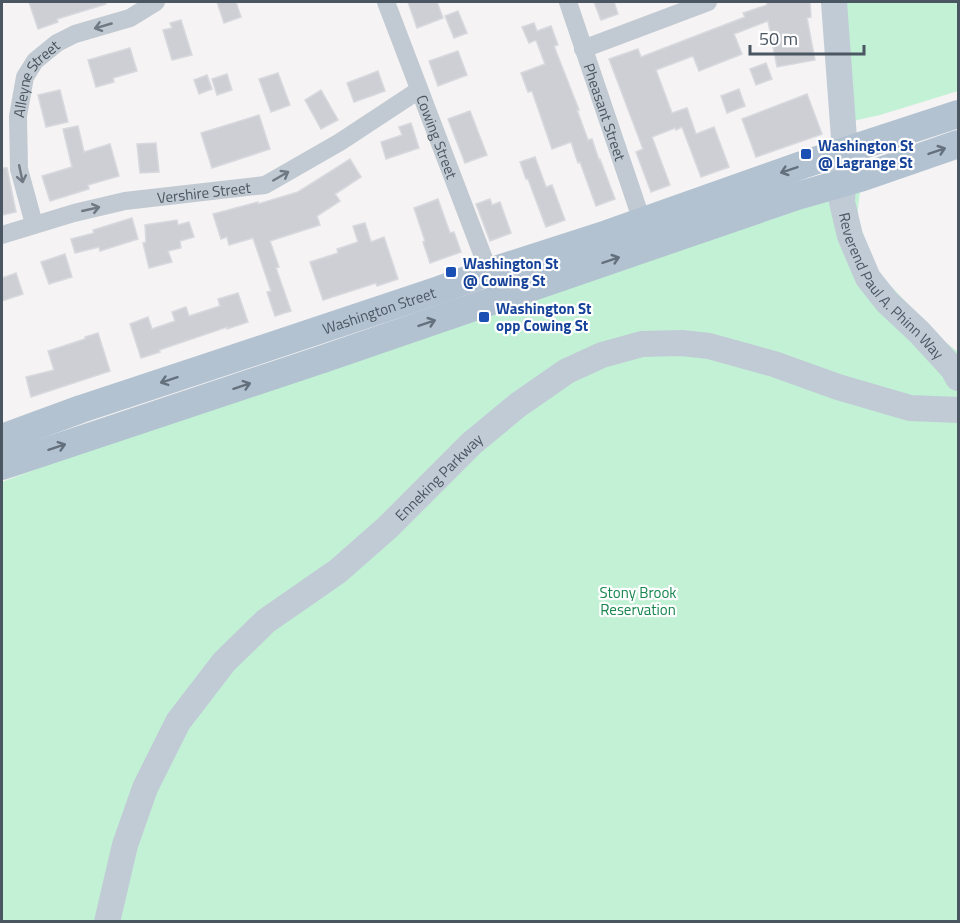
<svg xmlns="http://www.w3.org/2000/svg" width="960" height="923" font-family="'Titillium Web',sans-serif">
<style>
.green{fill:#c3f1d5}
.building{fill:#cdcfd5;stroke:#d7d9de;stroke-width:1.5}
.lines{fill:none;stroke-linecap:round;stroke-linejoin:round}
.minor{stroke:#c1cad2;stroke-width:18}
.secondary{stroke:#c1cbd6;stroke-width:26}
.primary{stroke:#b3c2d1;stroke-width:28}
.oneway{stroke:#6e7983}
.oneway2{stroke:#64717d}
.transit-dot{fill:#1a4fb4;stroke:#fff;stroke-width:2}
.labels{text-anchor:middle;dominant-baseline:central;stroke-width:4.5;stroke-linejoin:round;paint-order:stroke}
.street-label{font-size:15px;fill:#4a5661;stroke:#fff}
.transit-label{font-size:15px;font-weight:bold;fill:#164399;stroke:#fff;text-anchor:start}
.park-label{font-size:15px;fill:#17864f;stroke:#fff}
</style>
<rect width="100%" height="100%" fill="#f5f3f3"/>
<g class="green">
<polygon points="846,2 958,2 958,91 880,115 853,121"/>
<polygon points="860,192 857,217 874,266 887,282 939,337 958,352 958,921 2,922 2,482 65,458 754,221"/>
</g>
<g class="building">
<polygon points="29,2 105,2 106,4 57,19 58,22 38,29"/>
<polygon points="217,2 236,2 241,17 224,23"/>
<polygon points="408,2 437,2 443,18 417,28"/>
<polygon points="594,2 614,2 618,14 601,20"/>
<polygon points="767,2 810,2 811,17 807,18 815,60 777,67 768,21 734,34 742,54 699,71 693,56 656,70 672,113 687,108 696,134 714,127 729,167 701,177 682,127 676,130 675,128 652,137 670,185 651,192 636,152 643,149 609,59 638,49 641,57 745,17 743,13 767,5"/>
<polygon points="458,11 467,33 454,38 445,16"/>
<polygon points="181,20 192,55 172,60 163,30 172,28 170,23"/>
<polygon points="534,23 537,31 551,26 558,45 554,46 579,110 577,110 588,140 592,139 599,160 600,159 615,199 596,206 580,162 578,163 571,142 552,149 532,91 528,92 521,73 545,64 536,40 529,43 522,27"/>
<polygon points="130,48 137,71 113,78 114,82 96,87 88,60"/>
<polygon points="458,51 467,75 438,86 429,61"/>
<polygon points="766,63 772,79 756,85 750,69"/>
<polygon points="378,71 385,91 354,102 347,83"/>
<polygon points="278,73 290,105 271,112 259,79"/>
<polygon points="227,74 232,90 217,95 212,79"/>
<polygon points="207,75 212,89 199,94 194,80"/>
<polygon points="739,89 745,106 727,113 721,96"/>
<polygon points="60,90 68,122 46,127 38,95"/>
<polygon points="321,90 338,120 321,129 305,100"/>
<polygon points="807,94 822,134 756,157 742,119"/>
<polygon points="470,111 487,155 465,163 448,119"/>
<polygon points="259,115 270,149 212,168 201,133"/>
<polygon points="411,123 419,148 386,159 381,142 402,135 399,127"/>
<polygon points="78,126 84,152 110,144 119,176 88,185 89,189 50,201 42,176 72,167 63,129"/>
<polygon points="156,143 159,172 140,173 137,144"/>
<polygon points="535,157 546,187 552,185 565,220 546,227 528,179 526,179 520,162"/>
<polygon points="350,159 361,177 335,194 340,201 317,216 320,225 270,241 279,267 276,268 291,311 275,316 267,292 271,291 253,238 229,245 227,237 221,239 213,214 258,202 258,204 298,192"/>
<polygon points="2,168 7,168 16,212 2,215"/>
<polygon points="438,199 450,233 454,232 461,252 430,263 423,242 425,241 414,208"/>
<polygon points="490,199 492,205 500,202 511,233 490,241 476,204"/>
<polygon points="132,218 138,239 100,251 99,247 75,253 71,239 94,233 93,230"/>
<polygon points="177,220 178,225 189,222 194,237 180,241 181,248 168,251 172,262 149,268 143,243 146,242 145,225"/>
<polygon points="365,223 371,242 384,237 398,279 377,286 376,283 323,300 310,262 338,253 337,249 358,242 353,226"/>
<polygon points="65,254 72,277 49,284 41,262"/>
<polygon points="16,273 23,294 2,301 2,278"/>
<polygon points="238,293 248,322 227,329 227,327 159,350 160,352 141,358 130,324 148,317 152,329 175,321 172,312 186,307 189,316 220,306 218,299"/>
<polygon points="98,333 110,371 31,397 26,377 54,370 48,351 85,339 85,337"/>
</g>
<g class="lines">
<g class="minor">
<path id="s1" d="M386 2 489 272"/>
<path id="s2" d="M568 2 642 221"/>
<polyline points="583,49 708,2"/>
<path id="s3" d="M34 224 19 169 18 116 25 77 35 61 57 43 75 34 130 18 156 2"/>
<path id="s4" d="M2 235 74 213 125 201 265 185 340 142 419 90"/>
</g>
<g class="secondary">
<path id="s5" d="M834 2 845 152 842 202 850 236 868 278 887 302 919 332 953 369 958 378"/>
<path id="s6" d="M107 922 125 845 145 788 178 722 224 662 266 621 338 571 388 527 472 443 518 405 567 371 602 355 642 344 682 343 709 346 774 364 838 387 910 408 958 410"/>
</g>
<g class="primary">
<path id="s7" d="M2 438 81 409 226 361 439 290 489 272 607 234 802 165 958 114"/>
<polyline points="2,466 323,359 797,196 863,177 958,144"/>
</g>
</g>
<defs><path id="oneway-shaft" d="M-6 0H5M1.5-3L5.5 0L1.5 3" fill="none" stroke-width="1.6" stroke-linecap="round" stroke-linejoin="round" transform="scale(1.5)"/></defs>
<g class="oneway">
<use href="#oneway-shaft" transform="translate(103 26) rotate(164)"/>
<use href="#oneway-shaft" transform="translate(21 174) rotate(78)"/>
<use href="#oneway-shaft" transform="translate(281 176) rotate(-30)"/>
<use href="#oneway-shaft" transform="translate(91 209) rotate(-13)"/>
</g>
<g class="oneway2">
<use href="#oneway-shaft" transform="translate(937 151) rotate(-19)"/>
<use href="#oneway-shaft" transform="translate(789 170) rotate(161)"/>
<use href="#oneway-shaft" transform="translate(611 260) rotate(-19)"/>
<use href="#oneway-shaft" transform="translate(427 323) rotate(-19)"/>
<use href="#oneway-shaft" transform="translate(169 380) rotate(162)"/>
<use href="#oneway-shaft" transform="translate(242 386) rotate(-18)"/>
<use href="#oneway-shaft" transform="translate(57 447) rotate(-18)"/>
</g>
<g class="transit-dot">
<rect x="800" y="148" width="12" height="12" rx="3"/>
<rect x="445" y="266" width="12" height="12" rx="3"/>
<rect x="478" y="311" width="12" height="12" rx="3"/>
</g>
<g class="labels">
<g class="street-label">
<text stroke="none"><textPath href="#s3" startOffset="153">Alleyne Street</textPath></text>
<text stroke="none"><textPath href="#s2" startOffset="116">Pheasant Street</textPath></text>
<text stroke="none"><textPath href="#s1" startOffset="144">Cowing Street</textPath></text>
<text stroke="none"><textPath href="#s4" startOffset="207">Vershire Street</textPath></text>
<text stroke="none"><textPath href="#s5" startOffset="300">Reverend Paul A. Phinn Way</textPath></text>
<text stroke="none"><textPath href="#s7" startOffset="398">Washington Street</textPath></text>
<text stroke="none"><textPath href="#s6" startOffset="573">Enneking Parkway</textPath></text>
</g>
<g class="transit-label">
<text x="818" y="145">Washington St<tspan x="818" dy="17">@ Lagrange St</tspan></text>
<text x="463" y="263">Washington St<tspan x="463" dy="17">@ Cowing St</tspan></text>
<text x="496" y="308">Washington St<tspan x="496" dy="17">opp Cowing St</tspan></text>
</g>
<g class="park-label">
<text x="638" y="592">Stony Brook<tspan x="638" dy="17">Reservation</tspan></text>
</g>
</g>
<rect width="960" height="923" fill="none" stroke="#4a5661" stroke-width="6"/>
<path d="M750 45v9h114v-9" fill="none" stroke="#4a5661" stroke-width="3"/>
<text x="759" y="45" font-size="18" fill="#4a5661" stroke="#ffffff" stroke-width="4.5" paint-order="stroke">50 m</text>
</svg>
